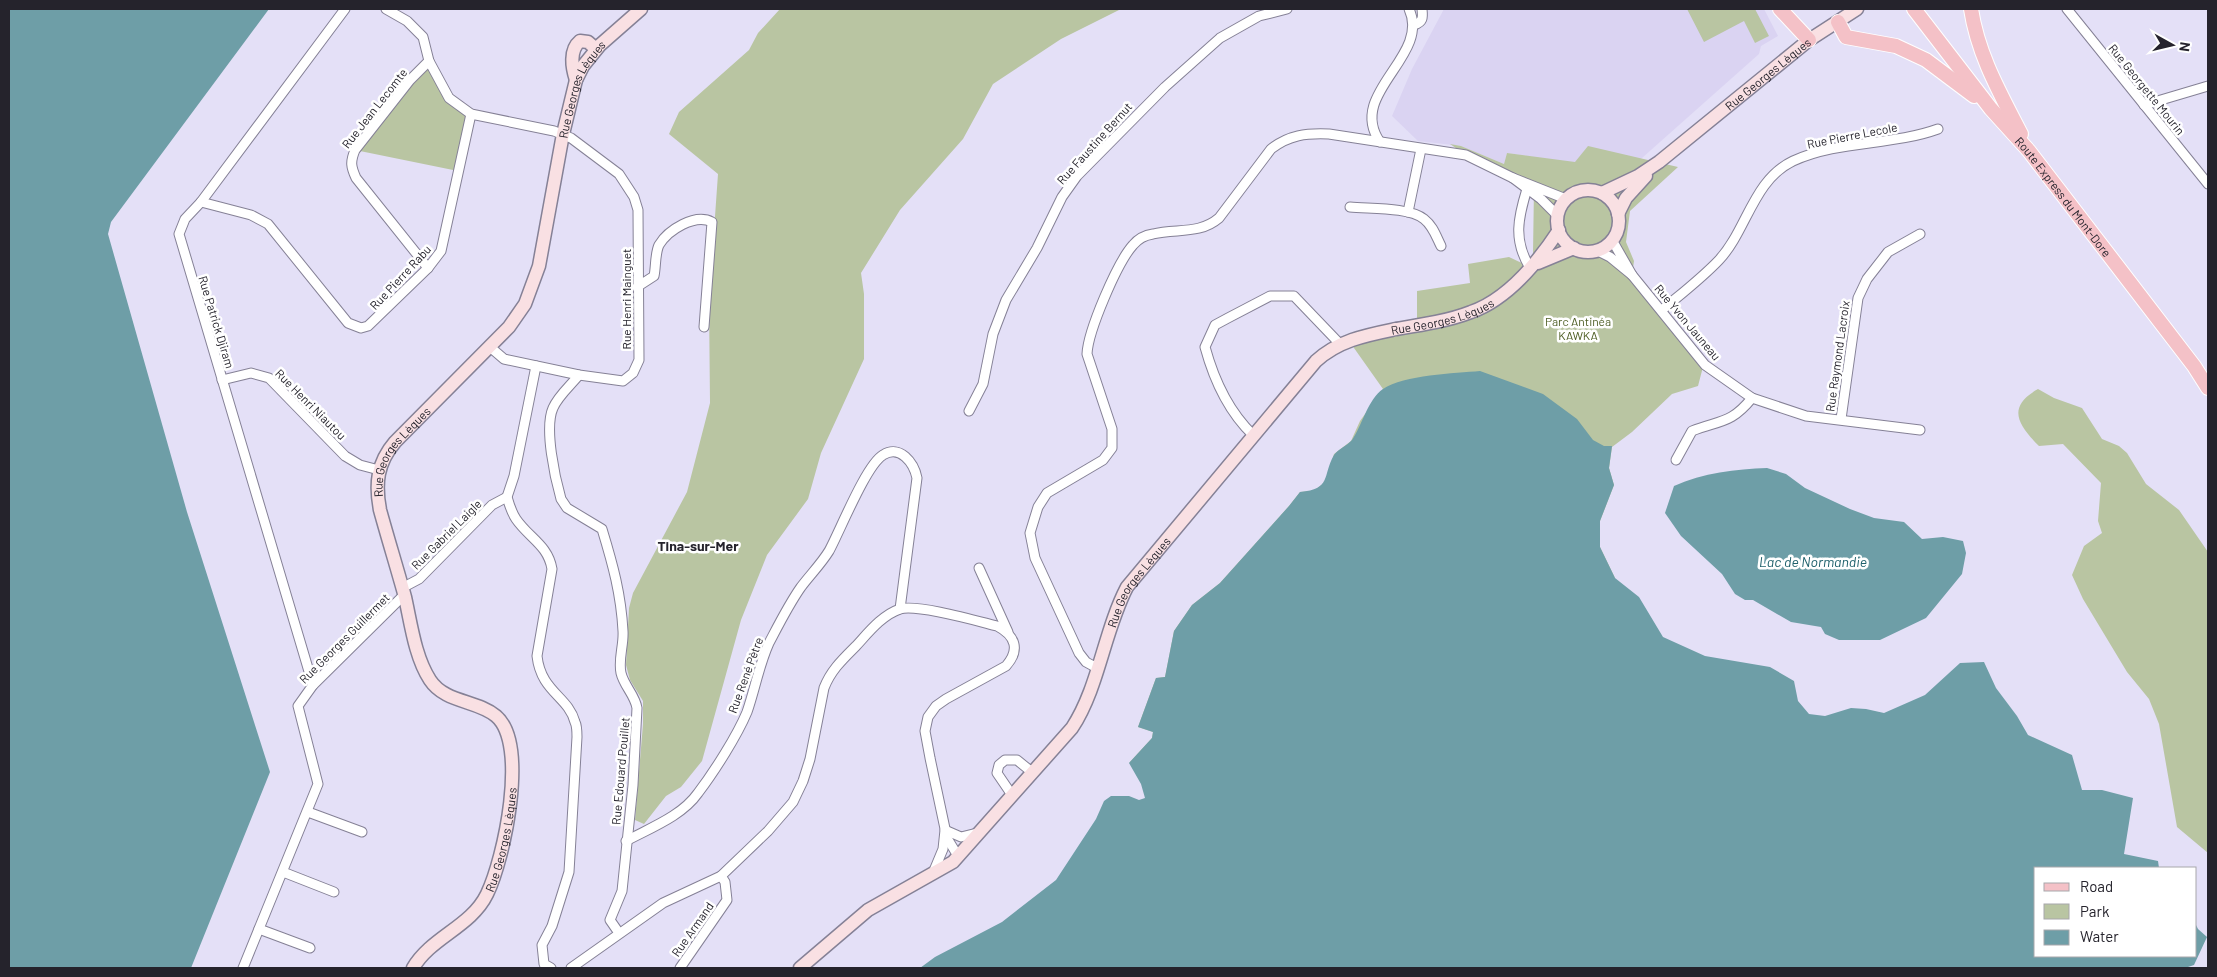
<svg xmlns="http://www.w3.org/2000/svg" width="2217" height="977" font-family="Barlow,sans-serif">
<style>
.built{fill:#dad3f2}
.green{fill:#b9c5a2}
.water{fill:#6e9ea7}
.lines{fill:none;stroke-linecap:round;stroke-linejoin:round}
.minor-casing{stroke:#858196;stroke-width:11}
.secondary-casing{stroke:#858196;stroke-width:15}
.primary-casing{stroke:#fff;stroke-width:16}
.minor{stroke:#fff;stroke-width:9}
.secondary{stroke:#f9e0e3;stroke-width:12}
.primary{stroke:#f4c1c7;stroke-width:14}
.labels{text-anchor:middle;dominant-baseline:central;stroke-width:5;stroke-linejoin:round;paint-order:stroke}
.street-label{font-size:12px;fill:#25232c;stroke:#fff}
.park-label{font-size:12px;fill:#4f5f26;stroke:#fff}
.neighbourhood-label{font-size:14px;font-weight:bold;fill:#25232c;stroke:#fff}
.water-label{font-size:14px;font-style:italic;fill:#1f616c;stroke:#fff}
</style>
<rect width="100%" height="100%" fill="#e4e0f7"/>
<polygon class="built" points="1444,9 1764,9 1778,36 1761,46 1759,54 1633,166 1622,170 1507,153 1504,164 1461,146 1418,141 1392,116 1412,69"/>
<g class="green">
<polygon points="780,9 1121,9 1061,39 993,84 963,139 900,210 861,273 864,294 864,359 821,453 808,499 767,555 741,620 702,761 681,787 666,796 644,824 635,820 643,724 643,701 630,680 626,665 629,608 633,593 687,492 710,403 709,301 718,174 669,134 679,112 749,50 758,33"/>
<polygon points="1687,9 1755,9 1769,36 1755,43 1744,21 1704,42"/>
<polygon points="429,61 438,81 471,114 458,171 355,150"/>
<polygon points="1450,144 1461,146 1504,164 1507,153 1575,162 1588,146 1678,167 1630,211 1626,242 1634,261 1632,275 1704,363 1698,386 1672,394 1632,432 1612,447 1609,468 1614,485 1600,521 1600,547 1615,578 1166,747 1129,763 1152,738 1153,732 1138,727 1156,678 1165,677 1174,631 1192,605 1220,583 1289,506 1300,492 1313,491 1326,482 1334,454 1351,441 1360,421 1383,389 1354,348 1351,340 1417,322 1417,291 1470,283 1468,264 1509,257 1530,267 1533,253 1534,187 1466,155"/>
<path d="M2038 389 2054 398 2082 408 2102 439 2119 446 2127 453 2146 484 2179 510 2208 552V853L2177 827 2159 724 2149 699 2127 672 2083 599 2072 575 2084 546 2102 533 2098 521 2101 483 2063 444 2039 446C2018 425 2006 407 2038 389Z"/>
</g>
<g class="water">
<polygon points="9,9 269,9 111,222 108,234 187,512 270,772 191,968 9,968"/>
<path d="M1480 371 1543 394 1577 419 1593 440 1604 446H1612L1609 468 1614 485 1600 521V547L1615 578 1639 597 1663 637 1705 656 1770 667 1794 681 1798 701 1809 714 1825 716 1851 708 1866 709 1884 713 1925 695 1960 663 1984 662 1996 688 2017 716 2028 735 2072 755 2082 790H2102L2133 798 2124 854 2158 861 2159 868H2036V956H2196V925L2198 929 2207 937 2194 965 2185 968H920L935 957 1002 922 1056 880 1096 819 1104 801 1111 796H1129L1139 800 1145 798 1141 784 1129 763 1152 738 1153 732 1138 727 1156 678 1165 677 1174 631 1192 605 1220 583 1289 506 1300 492C1332 489 1322 476 1334 455 1338 449 1347 446 1352 440 1362 426 1368 399 1383 389 1404 375 1455 373 1480 371Z"/>
<path d="M1767 468 1786 474 1805 488 1850 509 1874 518 1904 522 1922 539 1943 537 1963 541 1966 553 1962 574 1926 618 1880 640H1839L1825 634 1821 627 1791 622 1753 600H1745L1735 594 1722 574 1681 536 1665 513 1674 486C1703 473 1736 469 1767 468Z"/>
</g>
<g class="lines">
<defs>
<g id="minor">
<polyline points="386,9 407,21 423,37 429,61 449,98 471,114 554,131 571,138 619,174 634,197 638,210 639,360 633,373 623,381 579,375 504,359 490,347"/>
<polyline points="2067,9 2208,184"/>
<path d="M1414 25C1423 22 1423 18 1422 9"/>
<polyline points="2144,105 2208,86"/>
<path d="M1380 142C1346 93 1431 57 1409 9"/>
<path d="M1527 189C1518 218 1513 240 1530 268"/>
<polyline points="201,202 251,215 268,224 348,323 361,328 368,326 428,268 441,251 471,114"/>
<path d="M1350 207C1370 209 1409 207 1424 219 1433 226 1436 236 1441 246"/>
<polyline points="1408,212 1421,149"/>
<polyline points="1558,216 1541,199 1513,178 1566,199"/>
<polyline points="1596,250 1610,257 1632,275 1612,240"/>
<path d="M428 268 356 178C351 167 350 162 355 150L410 80 429 61"/>
<path d="M1632 275 1705 365 1752 398C1731 424 1720 420 1692 431L1676 460"/>
<path d="M637 287 654 276C656 267 655 253 659 245 668 230 695 213 712 222L704 327"/>
<path d="M1662 310C1681 294 1702 278 1719 260 1747 230 1753 180 1793 161 1839 140 1891 146 1938 129"/>
<path d="M536 366 514 476 507 497C509 504 512 513 516 519 529 538 548 545 552 569L537 656C541 692 568 696 575 722 577 726 577 732 577 737L569 872 552 926 542 945 544 964 551 968"/>
<path d="M579 375C570 386 558 396 553 408 544 428 555 478 561 499L567 508 602 529C613 565 621 594 623 631 624 645 618 659 621 673 624 686 635 695 637 708L633 785 622 891 610 920 619 933"/>
<polyline points="222,380 251,373 269,378 345,456 360,465 379,470"/>
<polyline points="1752,398 1806,416 1920,430"/>
<polyline points="969,411 983,384 993,334 1006,300 1037,248 1062,197 1077,176 1165,87 1220,38 1259,16 1287,9"/>
<polyline points="1841,419 1858,298 1867,279 1888,252 1920,234"/>
<path d="M1253 435C1228 411 1214 380 1205 347L1215 325 1228 318 1270 296H1294L1340 344"/>
<polyline points="979,568 1008,632"/>
<polyline points="402,588 419,579 492,505 507,497"/>
<path d="M1097 668 1086 662 1079 653 1035 558 1030 533 1038 507 1047 493 1103 460 1112 448V429L1087 354C1088 331 1117 263 1133 245 1138 239 1146 235 1153 234 1176 228 1199 235 1219 218L1271 149C1289 135 1306 133 1329 134L1466 155 1513 178"/>
<polyline points="313,685 179,234 185,219 201,202 345,9"/>
<polyline points="1012,795 997,773 999,765 1005,760 1017,760 1033,773"/>
<polyline points="308,812 362,832"/>
<path d="M626 841C650 828 682 816 698 793 714 772 737 736 747 712 755 689 759 665 769 643 779 624 789 604 801 587 810 575 821 564 829 551 840 531 866 465 883 455 900 444 914 463 917 478L900 609"/>
<polyline points="283,872 334,892"/>
<polyline points="933,873 943,849 945,830 961,837 977,833"/>
<polyline points="259,929 310,948"/>
<polyline points="243,968 318,784 298,706 313,685 404,595"/>
<path d="M571 968 663 903 721 876 768 831 793 802 803 781 810 759 824 688C831 670 843 659 856 646 868 633 882 615 900 609 918 604 977 621 997 626 1016 636 1020 650 1006 666L946 699 936 706 928 717 925 731 930 758 947 838 958 856"/>
<polyline points="680,968 727,900 725,882 721,876"/>
</g>
<g id="secondary">
<path d="M576 80C572 68 569 50 580 41L588 42 596 49"/>
<circle cx="1588" cy="221" r="31"/>
<path id="s1" d="M1602 193 1638 176 1659 162 1809 40 1857 9"/>
<polyline points="1618,214 1626,198 1646,176"/>
<polyline points="1538,263 1574,248"/>
<path id="s2" d="M413 968C431 937 471 927 487 894 504 859 529 744 496 716 477 700 445 703 430 680 415 657 411 624 405 597 397 568 388 539 380 510 375 484 377 463 395 442L509 327 525 304 539 266 563 134 576 80 583 66 600 45 641 9"/>
<path id="s3" d="M800 968 868 910 953 862 1072 728C1099 687 1104 631 1127 587L1316 361C1339 340 1367 335 1396 329 1421 325 1448 321 1471 312 1508 299 1538 262 1559 230"/>
</g>
<g id="primary">
<polyline points="1780,9 1809,40"/>
<path id="s4" d="M1914 9 1991 109 2029 151 2194 366 2208 388"/>
<path d="M1971 9C1978 55 2000 93 2021 134"/>
<polyline points="1838,22 1846,37 1896,46 1926,60 1974,96"/>
</g>
</defs>
<use href="#minor" class="minor-casing"/>
<use href="#secondary" class="secondary-casing"/>
<use href="#primary" class="primary-casing"/>
<use href="#minor" class="minor"/>
<use href="#secondary" class="secondary"/>
<use href="#primary" class="primary"/>
</g>
<g class="labels">
<g class="street-label">
<text stroke="none"><textPath href="#s1" startOffset="205">Rue Georges Lèques</textPath></text>
<text transform="translate(2147 89) rotate(51)">Rue Georgette Mourin</text>
<text stroke="none"><textPath href="#s2" startOffset="1031">Rue Georges Lèques</textPath></text>
<text transform="translate(374 108) rotate(-52)">Rue Jean Lecomte</text>
<text transform="translate(1852 135) rotate(-11)">Rue Pierre Lecole</text>
<text transform="translate(1094 143) rotate(-48)">Rue Faustine Bernut</text>
<text stroke="none"><textPath href="#s4" startOffset="240">Route Express du Mont-Dore</textPath></text>
<text transform="translate(400 277) rotate(-47)">Rue Pierre Rabu</text>
<text transform="translate(626 299) rotate(-90)">Rue Henri Mainguet</text>
<text stroke="none"><textPath href="#s3" startOffset="948">Rue Georges Lèques</textPath></text>
<text transform="translate(217 322) rotate(73)">Rue Patrick Djiram</text>
<text transform="translate(1688 322) rotate(50)">Rue Yvon Jauneau</text>
<text transform="translate(1837 356) rotate(-82)">Rue Raymond Lacroix</text>
<text transform="translate(311 404) rotate(45)">Rue Henri Niautou</text>
<text stroke="none"><textPath href="#s2" startOffset="611">Rue Georges Lèques</textPath></text>
<text transform="translate(446 534) rotate(-45)">Rue Gabriel Laigle</text>
<text stroke="none"><textPath href="#s3" startOffset="528">Rue Georges Lèques</textPath></text>
<text transform="translate(344 638) rotate(-45)">Rue Georges Guillermet</text>
<text transform="translate(745 675) rotate(-70)">Rue René Pètre</text>
<text transform="translate(620 771) rotate(-85)">Rue Edouard Pouillet</text>
<text stroke="none"><textPath href="#s2" startOffset="162">Rue Georges Lèques</textPath></text>
<text transform="translate(692 929) rotate(-55)">Rue Armand</text>
</g>
<g class="park-label">
<text x="1578" y="321">Parc Antinéa<tspan x="1578" dy="14">KAWKA</tspan></text>
</g>
<g class="neighbourhood-label">
<text x="698" y="545">Tina-sur-Mer</text>
</g>
<g class="water-label">
<text x="1813" y="561">Lac de Normandie</text>
</g>
</g>
<rect width="2217" height="977" fill="none" stroke="#25232c" stroke-width="20"/>
<rect x="2034" y="867" width="162" height="90" fill="#ffffff" stroke="#a8a7ab"/>
<rect x="2044" y="883" width="25" height="8" fill="#f4c1c7" stroke="#a8a7ab"/>
<text x="2080" y="892" font-size="15" fill="#25232c">Road</text>
<rect x="2044" y="904" width="25" height="15" fill="#b9c5a2" stroke="#a8a7ab"/>
<text x="2080" y="917" font-size="15" fill="#25232c">Park</text>
<rect x="2044" y="930" width="25" height="15" fill="#6e9ea7" stroke="#a8a7ab"/>
<text x="2080" y="942" font-size="15" fill="#25232c">Water</text>
<g transform="translate(2172 45) rotate(98)" stroke="#ffffff" stroke-width="4" paint-order="stroke">
<path d="M0-4L9 19L0 12L-9 19Z" fill="#25232c"/>
<text y="-8" font-size="14" font-weight="bold" text-anchor="middle" fill="#25232c">N</text>
</g>
</svg>
